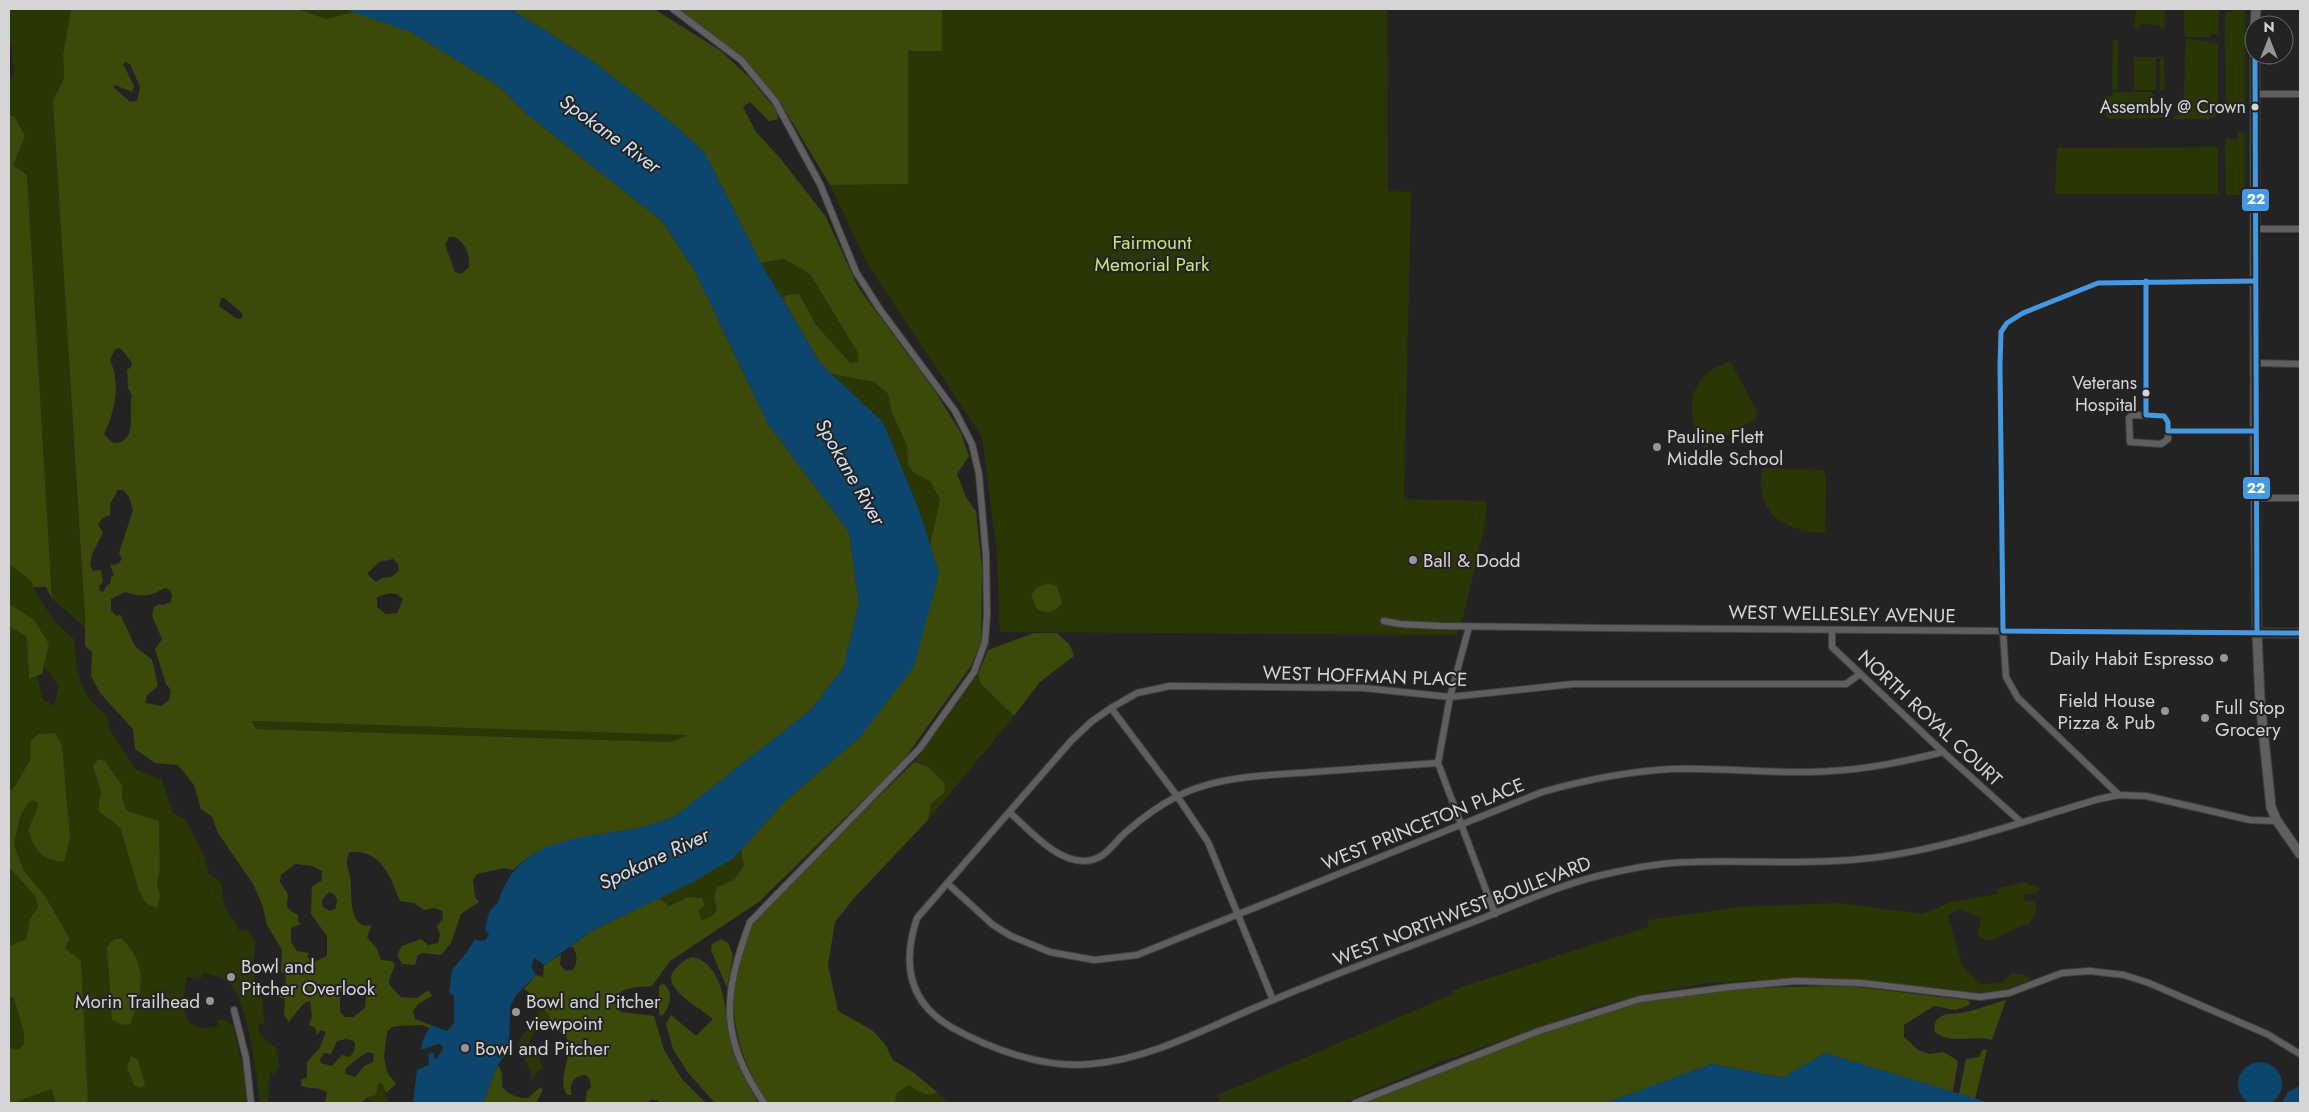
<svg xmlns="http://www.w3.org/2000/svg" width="2309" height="1112" font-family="Jost,sans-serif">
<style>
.green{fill:#2b3605;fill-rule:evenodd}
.forest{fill:#3b490b;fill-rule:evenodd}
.water{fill:#0c466c}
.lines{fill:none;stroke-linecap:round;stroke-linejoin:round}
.minor-casing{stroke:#414141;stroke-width:8}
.secondary-casing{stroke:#414141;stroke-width:11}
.minor{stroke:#605f60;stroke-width:6}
.secondary{stroke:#605f60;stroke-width:9}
.bus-1-casing{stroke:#242324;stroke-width:9}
.bus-1{stroke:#4699e1;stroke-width:5}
.bus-dot{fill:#d6d4d6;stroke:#242324;stroke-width:2}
.poi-dot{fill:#989698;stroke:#242324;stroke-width:2}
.labels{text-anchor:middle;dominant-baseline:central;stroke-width:4;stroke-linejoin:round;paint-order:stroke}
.bus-label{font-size:18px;fill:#d6d4d6;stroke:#242324;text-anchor:end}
.park-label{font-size:19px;fill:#c6e674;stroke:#242324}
.poi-label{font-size:19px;fill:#d6d4d6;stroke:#242324;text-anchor:start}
.street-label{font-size:19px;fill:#d6d4d6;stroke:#242324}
.water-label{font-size:20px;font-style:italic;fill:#d0e2f2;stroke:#242324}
.line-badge{stroke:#242324;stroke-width:2}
.badge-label{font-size:14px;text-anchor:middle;font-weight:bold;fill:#fff}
</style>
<rect width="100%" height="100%" fill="#242324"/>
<g class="green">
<polygon points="9,9 71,9 63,55 64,78 53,101 85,627 52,599 27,175 13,165 14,116 9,116 9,80 14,76 11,43 9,43"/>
<polygon points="297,9 344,9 354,12 326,19"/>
<polygon points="942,9 1387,9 1388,191 1411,192 1404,499 1487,501 1485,526 1462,621 1456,635 1000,632 997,553 982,437 868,265 830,185 908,184 908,51 942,51"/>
<polygon points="2136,9 2165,9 2165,29 2160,28 2160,25 2140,24 2139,29 2134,29"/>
<polygon points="2184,9 2219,9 2218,34 2211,34 2210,37 2186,37 2184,34"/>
<polygon points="2233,9 2245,9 2245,111 2226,113 2225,17 2226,12 2232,12"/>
<polygon points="2186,39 2218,43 2218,108 2216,116 2209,119 2174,119 2173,116 2183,114"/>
<polygon points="2113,40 2118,40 2118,90 2112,89"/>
<polygon points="2134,57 2164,57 2165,89 2160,90 2160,58 2156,58 2156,90 2134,90"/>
<polygon points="2113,92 2153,92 2153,114 2164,115 2163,118 2111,119 2106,116 2105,97 2112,96"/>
<polygon points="2237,130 2245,134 2245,193 2243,195 2226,195 2225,139 2239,139"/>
<polygon points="2218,147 2218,194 2055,194 2057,148"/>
<path d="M784 259 810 274 858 353V362L850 364C828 344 813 320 799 294L786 295 782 298 761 263Z"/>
<path d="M1730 361 1758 413 1755 419 1704 448C1691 423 1683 393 1709 372 1715 367 1723 364 1730 361Z"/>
<polygon points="832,374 874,382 888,394 892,413 907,446 908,465 914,473 930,481 940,500 930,545 919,510 883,422"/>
<path d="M1762 468 1822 470 1826 475 1825 533C1798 532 1767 524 1762 492 1760 484 1762 476 1762 468Z"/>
<path d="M9 564 30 580 39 598 57 624 74 639C77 671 78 695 106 714L111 733 137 770 162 780 173 813 185 819 205 857 209 874C229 885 219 887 224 903 228 913 234 922 240 931L247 929 255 942 254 962 246 959 244 964 254 976 255 989 262 999 265 1026 258 1022 260 1035 277 1049 279 1067 274 1074 270 1072 268 1103H259C258 1078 247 999 229 983 222 977 212 974 204 973L200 979 187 977C181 1003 179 1036 218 1026L217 1020C224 1019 228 1022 233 1026L244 1072 248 1103H87L88 1099 81 961 65 948 70 939 45 896 24 871 14 845 20 817 28 803 33 799 37 802 38 807 28 831 51 861 30 760 13 789 9 791V626L27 637 29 679 37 676 43 700 54 706 59 686 44 666 49 644 9 604ZM122 786V798L127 811 159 821 160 869 157 883 160 896 138 888 121 830C115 821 106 819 98 810L101 791Z"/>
<polygon points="978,674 980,683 1014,716 928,820 931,804 944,793 914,762"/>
<polygon points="252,721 688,734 673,742 256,729"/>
<polygon points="741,850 745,864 735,879 716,888 714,898 718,910 712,916 701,921 699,910 687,897 669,906 659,898 734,858"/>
<polygon points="9,867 35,896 38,908 30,919 26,939 9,946"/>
<path d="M2024 882 2040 888 2036 893 2024 895 2025 901H2036V912L2029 924C2015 927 2003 935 1989 941L1977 935 1981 918 1959 909 1948 915 1962 966 1979 984 2002 983 2012 973 2026 975 2031 980 2003 990 1980 993 1855 979 1799 978 1707 983 1640 995 1594 1008 1438 1063 1342 1103H1217L1220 1101 1218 1095 1453 994 1452 990 1648 927V920L1740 907 1838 903 1923 914 1951 902 1998 894 1997 889Z"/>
<polygon points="9,996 14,998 24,1033 24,1044 19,1049 9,1048"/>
<path d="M538 1006 544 1009 550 1017 548 1026C538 1025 532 1035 529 1043L533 1051 539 1056 543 1069 537 1072 532 1081 529 1067 518 1044C523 1030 541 1023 538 1006Z"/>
<polygon points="382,1083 389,1103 376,1103 366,1098 376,1095 378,1085"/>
<path d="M909 1085C918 1091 927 1099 937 1092L947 1101 958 1103H895L897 1093Z"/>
<polygon points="51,1089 56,1103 14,1103"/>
</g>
<g class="forest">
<path d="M71 9H297L326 19 354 12 411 32 499 86 527 114 662 221 695 271 768 424 849 532 859 603 844 667 811 710 677 815C624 841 558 826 513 870L504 868 477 874 473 880 475 897 479 902 461 914 451 943 441 955 422 953 418 955 415 965 402 964 397 955 402 946 421 939 428 945 438 943 440 935 437 926 443 919 442 911 435 908 424 910 414 903 400 901C390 876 382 850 350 852 342 864 352 874 351 887 351 900 351 931 372 925L367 937 377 949 381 960 391 961 395 964C389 984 383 979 401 997L417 998 428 990 432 996 418 1004 413 1011 415 1019 431 1025 429 1028 422 1025 399 1026 392 1027 387 1032 384 1056 387 1072 396 1084 386 1093 382 1083 378 1084 376 1095 366 1098 362 1103H325L327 1092C316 1086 311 1090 302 1086L301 1080 307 1077V1062L319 1049 326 1032 321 1030 317 1035 315 1028 309 1025 312 1016 310 1001 303 1004 289 1022 284 1015 285 999 275 996 274 990 286 985 285 974 281 972 282 950 267 925 262 904 253 884 218 833 212 817 201 809 194 785 178 765 155 763 135 749 133 729 100 693 91 676 92 652 85 646V620L53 101 64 78 63 55ZM125 62 130 64 140 87 137 101 130 102 113 87 115 85 132 92 134 86 123 64ZM449 237H455C467 246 469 252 469 267L461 274 455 272 445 245ZM221 298H224L242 313V318L237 319 219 306ZM120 348 131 361 132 366 127 370 128 388 132 396C127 408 140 443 113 443L104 434C115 411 121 384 110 360L115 349ZM118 490H123L129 497 133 510 119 553 122 559 118 564 110 565 114 575 111 577 110 584 107 585 103 592 100 591 99 586 103 582 101 570 93 571 90 565 92 554 103 533 98 524 103 518 110 515V504ZM393 559 398 564 399 570 392 577 382 578 376 582 367 574 379 562ZM165 588 170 590 172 596 171 602 163 605 159 604 154 607 152 616 162 639 155 649 166 684 171 690 169 700 161 706 145 703 147 695 158 686 152 660 135 646 120 614 117 616 111 611V599L125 592C142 597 150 597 165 588ZM390 593 397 594 403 599 397 613 386 614 377 607V597ZM252 721 687 735 672 742 256 729ZM295 864 312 866 322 871V880L312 887 311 914 327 936V956L316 961 307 957 309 953 297 951 291 942V928L301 924 298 921V915C279 905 291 904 287 892 285 889 282 886 280 882L281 875ZM329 892 334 894 337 900 336 908 330 911 323 907 322 900ZM363 985 367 988 365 1008 353 1017H344L340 1011V992L350 987ZM347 1039 354 1041C356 1048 355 1053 349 1057L342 1055 332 1066 321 1063 320 1059 324 1053 331 1054 337 1041ZM368 1052 374 1054 373 1062 364 1066 355 1077 346 1074 345 1070C348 1065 362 1055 368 1052Z"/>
<path d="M511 9H654L721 51 750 78 776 110 778 119 769 121 750 102 743 107 756 132 781 159 826 217 858 287 935 391 961 433 969 456 957 474 966 497 976 511 982 568 981 642 971 666 902 762 760 901 670 961 652 986C639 987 622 986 615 999L616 1006 621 1012 654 1016 664 1050 682 1079 706 1103H659L657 1100H650L648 1103H585L587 1091 591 1087 589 1078 585 1075C574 1076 568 1084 572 1095H567C555 1076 577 1054 565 1034L552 1030 548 1026 550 1017 544 1009 538 1006 535 997 524 989 536 975 543 977 544 965 561 954 560 965 566 971 573 970C578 962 577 957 574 948L570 947 592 931 659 898 669 906 687 897 702 898 705 905 699 910 701 921 712 916 717 910 714 898 716 888 735 879 744 865 741 850 784 802 860 737 939 573 930 545 940 500 930 481 914 473 908 465 907 446 892 413 888 394 874 382 832 374 820 363 782 298 786 295 799 294 817 326 850 363 858 362V353L810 274 784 259 761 263 704 152 672 123 591 60Z"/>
<polygon points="678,9 942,9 942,51 908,51 908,184 830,185 780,102 743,57"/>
<polygon points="9,116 14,116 25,136 13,165 27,175 52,599 46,587 34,587 30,580 9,564"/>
<path d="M1048 583 1057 586 1062 603C1054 612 1049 615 1037 609L1031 595 1036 588Z"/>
<polygon points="9,604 34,620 49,644 42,674 29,679 27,637 9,626"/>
<polygon points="1034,633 1057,633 1070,645 1074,656 1040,682 1014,716 980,683 978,674 988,650"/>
<path d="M55 733 62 745 70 839 64 862C41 860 35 851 28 830L38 807 37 802 33 800 28 803 20 817 14 845 24 871 45 896 70 939 65 948 81 961 88 1099 87 1103H56L51 1089 14 1103H9V1048L19 1049 24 1044V1033L14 998 9 996V946L26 939 30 919 38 907 35 896 9 867V791L13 789 30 760 31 740 39 734Z"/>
<path d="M98 759 105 761 122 786V798L127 811 159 821 160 869 157 883 160 896 157 908 146 903 138 888 121 830C115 820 105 819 98 810L101 791 93 766Z"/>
<path d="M914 762 928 767 945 784 944 793 931 804 928 820 855 897 835 922 828 965 838 1011 872 1030 885 1044 893 1060 913 1072 937 1092C927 1099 918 1091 909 1085L897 1093 895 1103H768C760 1094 756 1083 751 1073 727 1024 728 971 754 922 759 914 768 906 774 899Z"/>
<path d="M114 939H122C149 966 142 992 130 1024L123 1025 112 1020 107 947Z"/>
<polygon points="721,939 728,943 733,955 727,988 711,950 712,944"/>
<path d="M692 957C727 963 725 1020 733 1047 739 1066 748 1085 758 1103H715L688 1073 673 1049 666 1024 671 1015 696 1036 713 1019C701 1008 658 987 675 969 680 964 685 959 692 957Z"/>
<path d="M664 984C674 993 670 1007 662 1016L659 1014V988L660 985Z"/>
<path d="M1848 986 1967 1000 1970 1002 1969 1005 1955 1010 1934 1006 1904 1025V1037L1918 1050 1929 1054 1944 1052 1958 1061 1953 1092 1825 1053 1783 1078 1712 1064 1606 1103H1360C1448 1069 1542 1026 1634 1004 1704 987 1776 987 1848 986Z"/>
<path d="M2006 1000 1992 1040C1974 1034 1950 1046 1934 1031 1935 1025 1934 1021 1940 1017 1946 1013 1953 1014 1959 1013 1976 1011 1989 1004 2006 1000Z"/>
<polygon points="1983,1049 1987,1050 1975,1099 1959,1094 1966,1059 1979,1057"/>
<polygon points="131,1056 138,1060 145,1085 140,1088 134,1085 127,1067"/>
<path d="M498 1065 502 1073V1087C509 1095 517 1098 528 1098L540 1087 543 1090 536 1103H483Z"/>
</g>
<g class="water">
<path d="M344 9H511L591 60 672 123 704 152 761 263 820 363 883 422 919 510 939 573 914 667 860 737 784 802 734 858 693 882 592 931 544 965 535 958 531 966 536 975 516 995 510 1007 509 1049 498 1065 483 1103H413L417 1070 429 1065 428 1054 433 1052 434 1058 436 1059 443 1050 442 1045 438 1044 421 1050 422 1042 431 1025 447 1031 454 1023V996L449 992 452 970 467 952 475 939 479 941 486 940 489 934 485 930C487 924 487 916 490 911 493 907 498 904 499 899 527 819 616 846 677 815L811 710 844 667 859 603 849 532 768 424 695 271 662 221 527 114 499 86 411 32Z"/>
<polygon points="1825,1053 1990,1103 1606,1103 1712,1064 1783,1078"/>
<circle cx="2260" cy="1084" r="22"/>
<polygon points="2300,1086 2300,1103 2282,1103 2288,1092"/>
</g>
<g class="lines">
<defs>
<g id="minor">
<path d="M673 9 741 60 775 101 820 184 856 272 879 308 955 411 972 444 979 474 986 555 987 615 985 642 974 672 920 748 750 922C723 995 719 1036 764 1103"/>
<polyline points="2255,94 2300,94"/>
<polyline points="2255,229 2300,229"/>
<polyline points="2255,363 2300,364"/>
<polygon points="2132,415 2164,416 2168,422 2168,439 2161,444 2130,442 2129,418"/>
<polyline points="2146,415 2146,281"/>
<polyline points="2168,431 2255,431"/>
<polyline points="2255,498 2300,498"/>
<polyline points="1384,621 1400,624 1440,626 1602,628 2257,633"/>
<polyline points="1469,627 1450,697 1438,763 1495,914"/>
<polyline points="1832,630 1832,647 1943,752 2021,822"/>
<polyline points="2003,631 2006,677 2018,698 2119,795"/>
<path d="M1860 674 1846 684H1573L1450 697 1364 688 1170 686 1137 693 1111 708 1091 722 1071 741 917 918C902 963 908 1002 951 1027 990 1049 1045 1069 1091 1064 1152 1059 1210 1026 1266 1003 1331 975 1399 951 1465 925 1510 908 1555 886 1602 875 1632 868 1663 862 1694 862 1750 860 1806 865 1861 859 1940 852 2023 821 2099 799L2119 795 2146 796 2250 820 2277 821"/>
<polyline points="1111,708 1177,796 1208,842 1273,1000"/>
<path d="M1010 813C1030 830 1055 861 1084 861 1105 861 1113 843 1126 832 1141 819 1158 806 1176 797 1215 776 1269 775 1313 772 1355 769 1396 766 1438 763"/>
<path d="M947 883 993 925 1011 936 1050 952 1094 960 1137 955 1542 792C1585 780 1628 771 1672 769 1725 767 1779 775 1831 771 1870 769 1906 761 1943 752"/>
<polyline points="234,1010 246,1058 251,1103"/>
<polyline points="1355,1103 1539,1031 1640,999 1730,987 1796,981 1861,983 1980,997 2009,993 2062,973 2090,971 2124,975 2149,983 2267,1034 2300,1054"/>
</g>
<g id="secondary">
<polyline points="2255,25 2256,9"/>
<polyline points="2255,55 2255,431 2257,633 2260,700 2271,807 2277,821 2300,854"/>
<polyline points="2257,633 2300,633"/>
</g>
</defs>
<use href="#minor" class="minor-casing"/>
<use href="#secondary" class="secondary-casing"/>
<use href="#minor" class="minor"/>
<use href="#secondary" class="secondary"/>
<defs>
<g id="bus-1">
<polyline points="2255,55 2257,633"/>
<polyline points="2146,281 2146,415 2164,416 2168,422 2168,431 2255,431"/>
<polyline points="2255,281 2098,283 2023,313 2007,323 2001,332 2000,366 2003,631 2300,633"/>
</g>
</defs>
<use href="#bus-1" class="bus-1-casing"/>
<use href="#bus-1" class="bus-1"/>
</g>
<g class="bus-dot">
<circle cx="2255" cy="107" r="4.5"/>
<circle cx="2146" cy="393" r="4.5"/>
</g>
<g class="poi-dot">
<circle cx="1657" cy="447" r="5"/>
<circle cx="1413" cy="560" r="5"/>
<circle cx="2224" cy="658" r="5"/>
<circle cx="2165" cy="711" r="5"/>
<circle cx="2205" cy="718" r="5"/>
<circle cx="231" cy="977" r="5"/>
<circle cx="210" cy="1001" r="5"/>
<circle cx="516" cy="1012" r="5"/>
<circle cx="465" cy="1048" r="5"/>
</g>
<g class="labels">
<g class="bus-label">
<text x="2246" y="107">Assembly @ Crown</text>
<text x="2137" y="383">Veterans<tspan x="2137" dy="22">Hospital</tspan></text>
</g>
<g class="park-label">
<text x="1152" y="242">Fairmount<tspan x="1152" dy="22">Memorial Park</tspan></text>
</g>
<g class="poi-label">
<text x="1667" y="436">Pauline Flett<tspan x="1667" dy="22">Middle School</tspan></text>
<text x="1423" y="560">Ball &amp; Dodd</text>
<text x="2214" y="658" text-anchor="end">Daily Habit Espresso</text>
<text x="2155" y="700" text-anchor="end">Field House<tspan x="2155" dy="22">Pizza &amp; Pub</tspan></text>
<text x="2215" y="707">Full Stop<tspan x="2215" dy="22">Grocery</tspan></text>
<text x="241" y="966">Bowl and<tspan x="241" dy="22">Pitcher Overlook</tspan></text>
<text x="200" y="1001" text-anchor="end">Morin Trailhead</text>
<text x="526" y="1001">Bowl and Pitcher<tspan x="526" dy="22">viewpoint</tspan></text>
<text x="475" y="1048">Bowl and Pitcher</text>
</g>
<g class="street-label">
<text transform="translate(1842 614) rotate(1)">WEST WELLESLEY AVENUE</text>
<text transform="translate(1365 676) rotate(2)">WEST HOFFMAN PLACE</text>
<text transform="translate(1930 718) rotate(43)">NORTH ROYAL COURT</text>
<text transform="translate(1423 824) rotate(-22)">WEST PRINCETON PLACE</text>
<text transform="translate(1462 911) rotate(-21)">WEST NORTHWEST BOULEVARD</text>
</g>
<g class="water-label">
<text transform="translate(610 134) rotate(36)">Spokane River</text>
<text transform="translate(850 472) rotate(60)">Spokane River</text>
<text transform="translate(654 859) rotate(-25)">Spokane River</text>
</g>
</g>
<g class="line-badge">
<rect x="2241" y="188" width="29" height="24" rx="5" fill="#4699e1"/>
<rect x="2242" y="476" width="29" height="24" rx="5" fill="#4699e1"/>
</g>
<g class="badge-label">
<text x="2256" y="204">22</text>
<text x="2256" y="493">22</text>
</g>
<rect width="2309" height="1112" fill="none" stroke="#d6d4d6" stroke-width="20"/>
<g transform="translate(2269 40)"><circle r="24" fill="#242324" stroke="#6b6a6b"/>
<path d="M0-4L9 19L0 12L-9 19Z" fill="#989698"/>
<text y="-8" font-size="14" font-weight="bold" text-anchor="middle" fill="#d6d4d6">N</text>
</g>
</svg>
